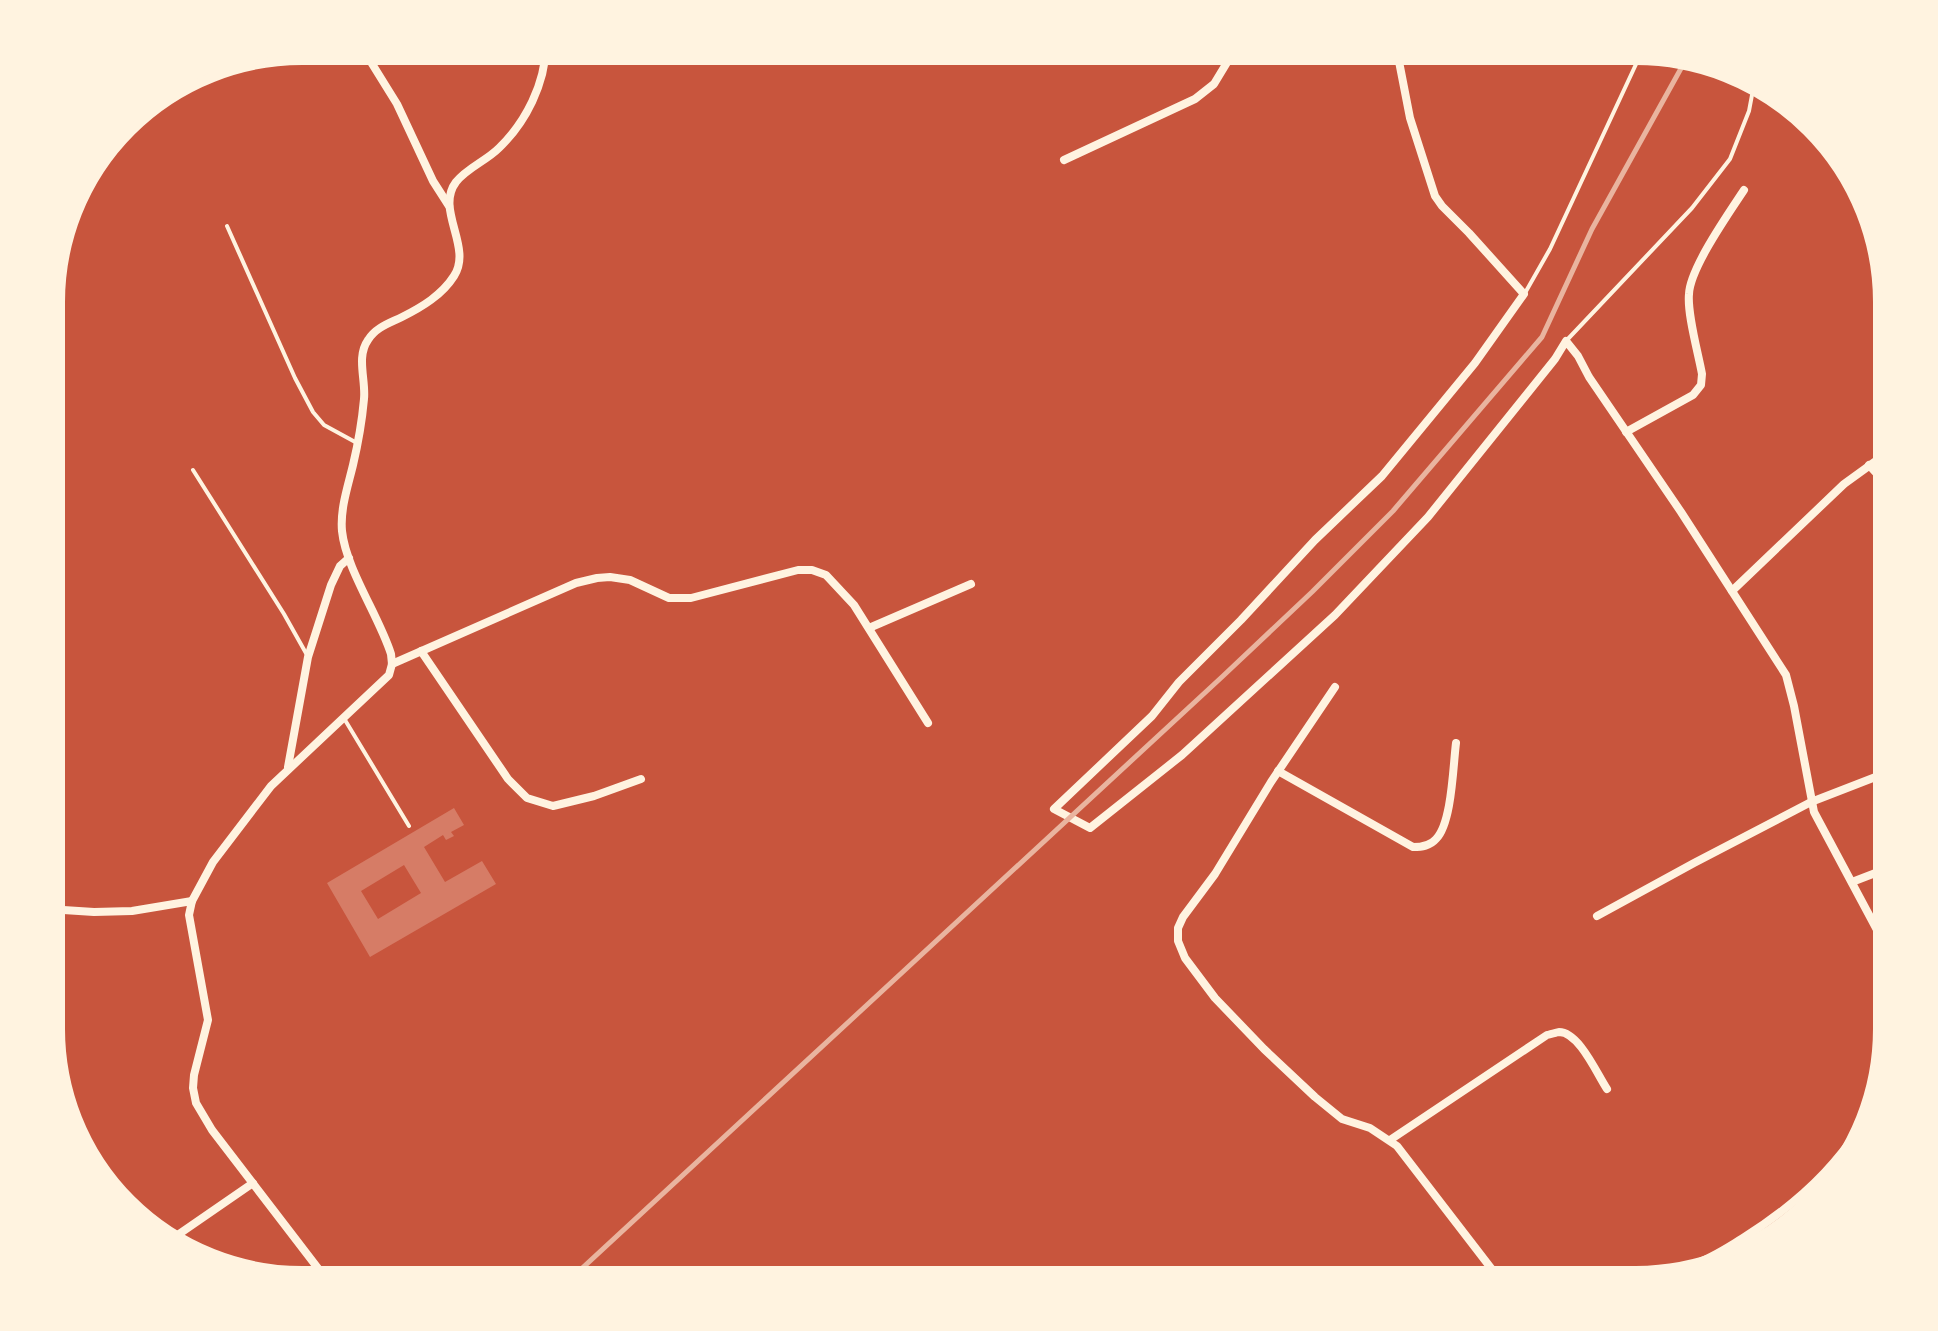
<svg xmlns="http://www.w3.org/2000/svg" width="1938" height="1331" font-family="'PT Serif',serif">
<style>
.building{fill:#d67c66;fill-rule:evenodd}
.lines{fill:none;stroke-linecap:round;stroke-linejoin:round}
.service{stroke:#fff3e0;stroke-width:4}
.minor{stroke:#fff3e0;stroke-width:8}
.rail{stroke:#e9b49f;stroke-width:5}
.rim{fill:none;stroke:#fff3e0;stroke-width:10}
</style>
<rect width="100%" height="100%" fill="#c8553d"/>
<path class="building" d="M454 808 464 825 451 832 454 836 446 840 443 835 424 847 445 882 482 861 496 884 370 957 327 883ZM404 865 421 893 378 919 361 891Z"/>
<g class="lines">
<g class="service">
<polyline points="227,226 295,378 313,412 324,425 357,443"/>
<polyline points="1525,293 1550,249 1644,47"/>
<polyline points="1566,341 1692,208 1730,159 1749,111 1755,79"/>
<polyline points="193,470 284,614 307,655"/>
<polyline points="345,720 409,826"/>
</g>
<g class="minor">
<polyline points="361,46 397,104 433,181 449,206"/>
<polyline points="1396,46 1410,118 1435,196 1442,206 1469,233 1524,294 1475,363 1382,476 1315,540 1241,620 1179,682 1152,716 1054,809 1090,828 1182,755 1335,615 1428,517 1555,359 1566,341 1578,356 1589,377 1681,512 1786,675 1794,706 1814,812 1891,956"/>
<polyline points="1064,160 1195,99 1214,84 1237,46"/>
<path d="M1626 432 1693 395 1701 385 1702 374C1698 352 1687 314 1689 294 1690 268 1729 213 1744 190"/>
<polyline points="1869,465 1891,489"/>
<polyline points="1732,591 1844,484 1891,450"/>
<polyline points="869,628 971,584"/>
<polyline points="421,651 508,779 527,798 553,806 594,796 641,779"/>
<polyline points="392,664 576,583 597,578 610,577 630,580 669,598 691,598 798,570 812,570 826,575 854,605 928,723"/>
<polyline points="1335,687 1271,782 1215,874 1183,917 1178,928 1178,941 1185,958 1215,998 1264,1049 1315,1097 1342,1119 1370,1128 1397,1146 1504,1285"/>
<polyline points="288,767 308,657 331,585 340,566 349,558"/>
<path d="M1278 771 1413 847C1422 847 1430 846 1436 839 1452 823 1453 766 1456 743"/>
<polyline points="1852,882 1891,867"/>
<polyline points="48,909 94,912 132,911 192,901"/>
<polyline points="1597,916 1694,863 1811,802 1891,771"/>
<path d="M1390 1140 1547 1035C1548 1035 1558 1032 1559 1032 1579 1032 1597 1074 1607 1089"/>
<polyline points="166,1243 253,1183"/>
<path d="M330 1284 212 1130 196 1103 193 1088 194 1075 208 1020 189 915 192 901 213 862 271 786 389 675 392 664 391 654C379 616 346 569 342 531 340 509 348 486 353 465 358 444 362 421 364 399 366 380 356 357 368 340 376 327 390 323 402 317 422 307 442 295 454 276 473 247 435 210 456 182 467 168 486 161 499 148 526 122 545 84 546 46"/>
<path d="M1604 1285C1634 1275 1665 1273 1694 1264 1712 1258 1728 1247 1743 1238 1805 1199 1852 1153 1883 1086"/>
</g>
<polyline class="rail" points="564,1285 1223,676 1312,592 1393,511 1542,337 1592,229 1689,54"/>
</g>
<path d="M0 0H1938V1331H0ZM302 60H1636A242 242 0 0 1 1878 302V1029A242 242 0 0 1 1636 1271H302A242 242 0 0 1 60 1029V302A242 242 0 0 1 302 60Z" fill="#fff3e0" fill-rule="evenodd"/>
<path class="rim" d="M302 60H1636A242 242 0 0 1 1878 302V1029A242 242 0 0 1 1636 1271H302A242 242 0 0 1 60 1029V302A242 242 0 0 1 302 60Z"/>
</svg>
